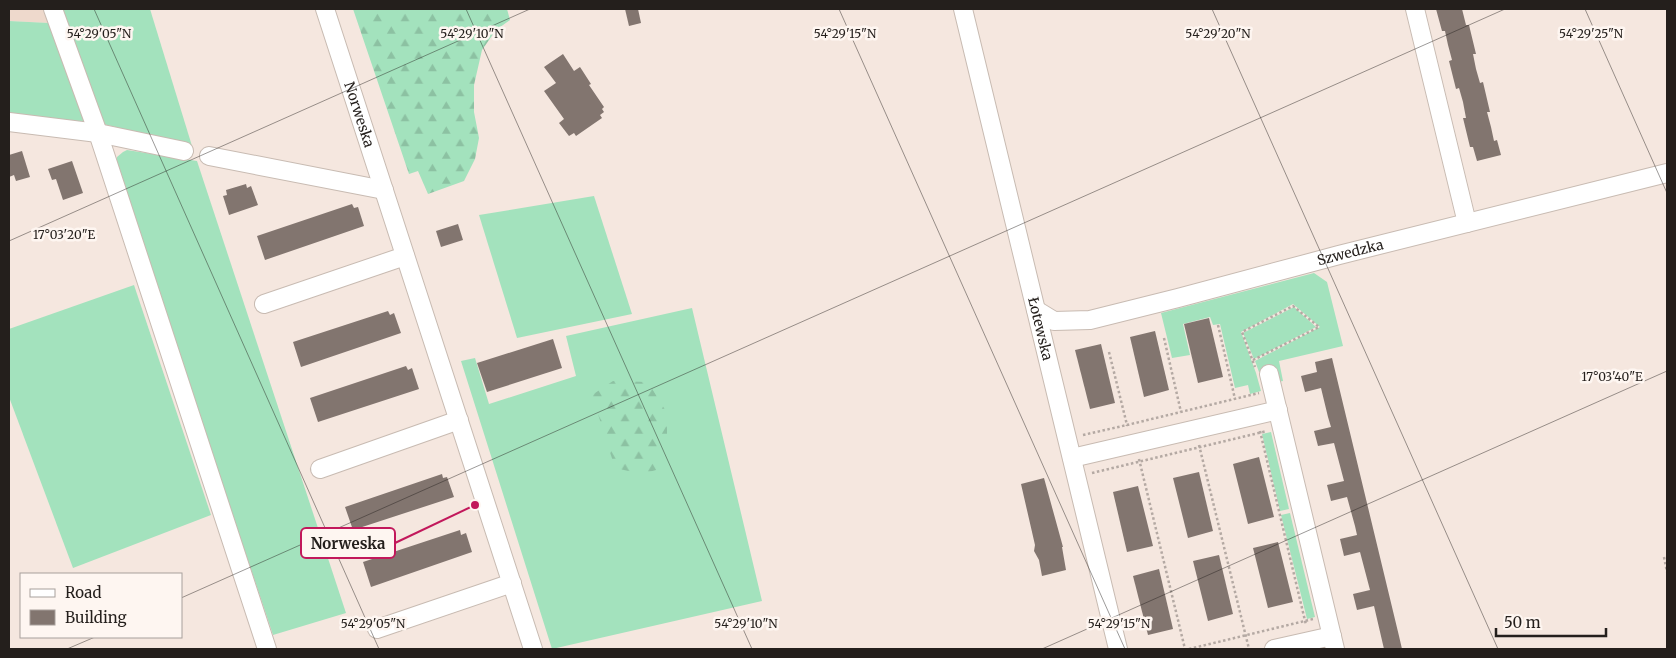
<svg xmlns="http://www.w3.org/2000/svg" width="1676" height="658" font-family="Merriweather,serif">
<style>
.built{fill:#eed9cc}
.grass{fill:#a3e2bd}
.forest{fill:url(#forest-firs)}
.building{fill:#82756f}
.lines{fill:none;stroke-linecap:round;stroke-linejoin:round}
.minor-casing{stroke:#c8bbb2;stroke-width:20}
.path{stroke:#b4a9a3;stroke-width:2.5;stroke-dasharray:2.5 2.5;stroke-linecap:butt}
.minor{stroke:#fff;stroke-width:18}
.ticks{fill:none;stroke:#241f1c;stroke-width:1;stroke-opacity:0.45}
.labels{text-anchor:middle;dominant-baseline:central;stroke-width:5;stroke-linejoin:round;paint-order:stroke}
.street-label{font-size:14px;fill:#241f1c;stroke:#fef6f1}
.ticks-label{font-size:12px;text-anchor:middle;fill:#241f1c;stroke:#fef6f1;stroke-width:5;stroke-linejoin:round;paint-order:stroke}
.leader{fill:none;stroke:#c2185b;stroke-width:2}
.callout-dot{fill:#c2185b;stroke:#fef6f1;stroke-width:2}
.callout{fill:#fef6f1;stroke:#c2185b;stroke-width:2}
.callout-label{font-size:15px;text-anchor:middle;font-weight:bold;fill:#241f1c}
</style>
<defs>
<pattern id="forest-firs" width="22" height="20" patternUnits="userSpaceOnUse" patternTransform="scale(1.25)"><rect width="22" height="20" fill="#a3e2bd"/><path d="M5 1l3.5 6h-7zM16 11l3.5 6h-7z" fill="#8cc1a2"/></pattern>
</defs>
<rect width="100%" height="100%" fill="#f5e7df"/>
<polygon class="built" points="9,9 43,9 49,23 9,21"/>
<g class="grass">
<polygon points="61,9 150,9 192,146 103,124"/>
<polygon points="9,21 49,23 85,123 9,113"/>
<polygon points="127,150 197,161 346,613 273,635 116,167 117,157 123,152"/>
<polygon points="594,196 632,314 517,338 479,215"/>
<polygon points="1314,273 1327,282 1343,346 1279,361 1283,381 1278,382 1275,369 1259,372 1255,361 1320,327 1293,304 1241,332 1256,373 1261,391 1250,394 1248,385 1235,388 1220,324 1213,325 1210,317 1183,324 1190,355 1172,358 1161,313"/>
<polygon points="134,285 211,515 73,568 9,397 9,329"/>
<polygon points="1294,307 1316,327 1254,359 1243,333"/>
<polygon points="692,308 762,601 552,649 461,361 475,358 489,404 576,376 566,336"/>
<polygon points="1271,432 1289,509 1280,511 1262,434"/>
<polygon points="1290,513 1315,617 1307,619 1281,515"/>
</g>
<g class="forest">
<polygon points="353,9 507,9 510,20 496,30 482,50 474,85 474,112 479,138 475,159 464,181 428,194 418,171 409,174"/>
<polygon points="613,381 648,382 667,413 667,438 656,470 642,474 615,468 592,395"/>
</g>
<g class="building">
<polygon points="625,9 638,9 641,23 629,26"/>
<polygon points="1436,9 1462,9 1466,25 1469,25 1476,54 1473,54 1476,69 1480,83 1483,82 1490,112 1487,112 1491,127 1494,141 1497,140 1501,155 1477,161 1473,147 1470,147 1463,118 1466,118 1463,102 1459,88 1456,89 1449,61 1452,60 1448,45 1445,31 1442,31"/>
<polygon points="563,54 574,71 580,67 582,70 591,84 589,85 604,107 602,109 604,112 600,115 602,118 576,136 574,133 569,136 559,123 564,119 544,91 556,83 544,67"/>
<polygon points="22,151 30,177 16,181 14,175 9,177 9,155"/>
<polygon points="72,161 83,193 63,200 56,179 52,180 48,169"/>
<polygon points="246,184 247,188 251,186 258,205 229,215 223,196 227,195 226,190"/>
<polygon points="352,204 354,208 358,207 364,226 265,260 257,236"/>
<polygon points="458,224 463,240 441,247 436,231"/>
<polygon points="388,311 390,315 394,313 401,333 301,367 293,342"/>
<polygon points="1209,318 1223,377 1198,383 1184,324"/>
<polygon points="1155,331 1169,390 1144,397 1130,337"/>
<polygon points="553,339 562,368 487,392 477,363"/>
<polygon points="1101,344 1115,403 1090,409 1075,350"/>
<polygon points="1332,358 1399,636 1402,649 1384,649 1374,606 1357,610 1353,594 1370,590 1360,552 1344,556 1340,539 1357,535 1355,526 1347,497 1331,501 1327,485 1344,481 1334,443 1318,446 1314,431 1331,427 1328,417 1321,388 1305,392 1301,376 1317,372 1315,362"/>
<polygon points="406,366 408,370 412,368 419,389 318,422 310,398"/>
<polygon points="1259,457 1274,517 1248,524 1233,464"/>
<polygon points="1199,472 1213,531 1188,538 1173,478"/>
<polygon points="442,474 443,478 447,477 454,497 353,530 345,507"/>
<polygon points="1044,478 1063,547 1062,547 1066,570 1042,576 1039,560 1034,551 1035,545 1021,484"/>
<polygon points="1138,486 1153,546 1127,552 1113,492"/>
<polygon points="460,530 461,535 466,533 472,552 371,587 363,562"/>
<polygon points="1278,542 1293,602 1268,608 1253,548"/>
<polygon points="1219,555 1233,614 1208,621 1193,561"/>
<polygon points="1159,569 1173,629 1148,635 1133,576"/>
</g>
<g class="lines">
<defs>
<g id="minor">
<polyline points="53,9 98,133 267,649"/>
<path id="s1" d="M325 9 533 649"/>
<path id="s2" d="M963 9 1118 649"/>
<polyline points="1415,9 1467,223"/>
<polyline points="9,122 98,133 184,151"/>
<polyline points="209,156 384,190"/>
<polyline points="264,304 405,256"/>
<path id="s3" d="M1036 310 1054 321 1090 320 1178 298 1339 255 1667 173"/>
<polyline points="1269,374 1335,649"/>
<polyline points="1072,458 1278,410"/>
<polyline points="320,469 459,420"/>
<polyline points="377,629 512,583"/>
<polyline points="1274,649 1332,636"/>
</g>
</defs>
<use href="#minor" class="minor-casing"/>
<g class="path">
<polyline points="1218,325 1235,399"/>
<polyline points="1164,338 1181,412"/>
<polyline points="1109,352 1127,425 1259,393"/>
<polyline points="1253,360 1319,327 1293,306 1242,332 1255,367"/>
<polyline points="1260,431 1306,625"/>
<polyline points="1083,435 1127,425 1127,426"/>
<polyline points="1199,445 1249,649"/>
<polyline points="1139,459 1185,649"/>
<polyline points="1092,473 1267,431"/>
<polyline points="1664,557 1667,572"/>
<polyline points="1189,649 1313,619"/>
</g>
<use href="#minor" class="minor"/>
</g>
<path class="ticks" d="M94 9 379 649M466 9 752 649M839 9 1125 649M1212 9 1498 649M1585 9 1667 193M9 241 530 9M181 598 1505 9M67 649 95 637M1042 649 1667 371"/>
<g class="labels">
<g class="street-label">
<text stroke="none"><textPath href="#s1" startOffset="111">Norweska</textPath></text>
<text stroke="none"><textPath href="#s3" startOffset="326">Szwedzka</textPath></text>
<text stroke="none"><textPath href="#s2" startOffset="329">Łotewska</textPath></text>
</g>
</g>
<g class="ticks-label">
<text x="99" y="38">54°29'05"N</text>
<text x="472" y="38">54°29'10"N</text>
<text x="845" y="38">54°29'15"N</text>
<text x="1218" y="38">54°29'20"N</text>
<text x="1591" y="38">54°29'25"N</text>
<text x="64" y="239">17°03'20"E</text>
<text x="1612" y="381">17°03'40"E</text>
<text x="373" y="628">54°29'05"N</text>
<text x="746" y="628">54°29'10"N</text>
<text x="1119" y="628">54°29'15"N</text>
</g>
<path class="leader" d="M475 505L395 543"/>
<circle class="callout-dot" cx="475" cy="505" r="5"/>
<rect class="callout" x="301" y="528" width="94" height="30" rx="5"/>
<g class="callout-label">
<text x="348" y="549">Norweska</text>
</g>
<rect width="1676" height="658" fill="none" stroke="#241f1c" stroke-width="20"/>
<rect x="20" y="573" width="162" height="65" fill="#fef6f1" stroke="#a7a09c"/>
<rect x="30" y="589" width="25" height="8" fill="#ffffff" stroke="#a7a09c"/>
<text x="65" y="598" font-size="15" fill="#241f1c">Road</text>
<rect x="30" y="610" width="25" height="15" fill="#82756f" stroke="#a7a09c"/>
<text x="65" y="623" font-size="15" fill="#241f1c">Building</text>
<path d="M1496 628v8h110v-8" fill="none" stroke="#241f1c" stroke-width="2.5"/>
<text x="1504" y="628" font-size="15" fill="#241f1c" stroke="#fef6f1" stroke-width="4" paint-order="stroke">50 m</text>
</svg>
